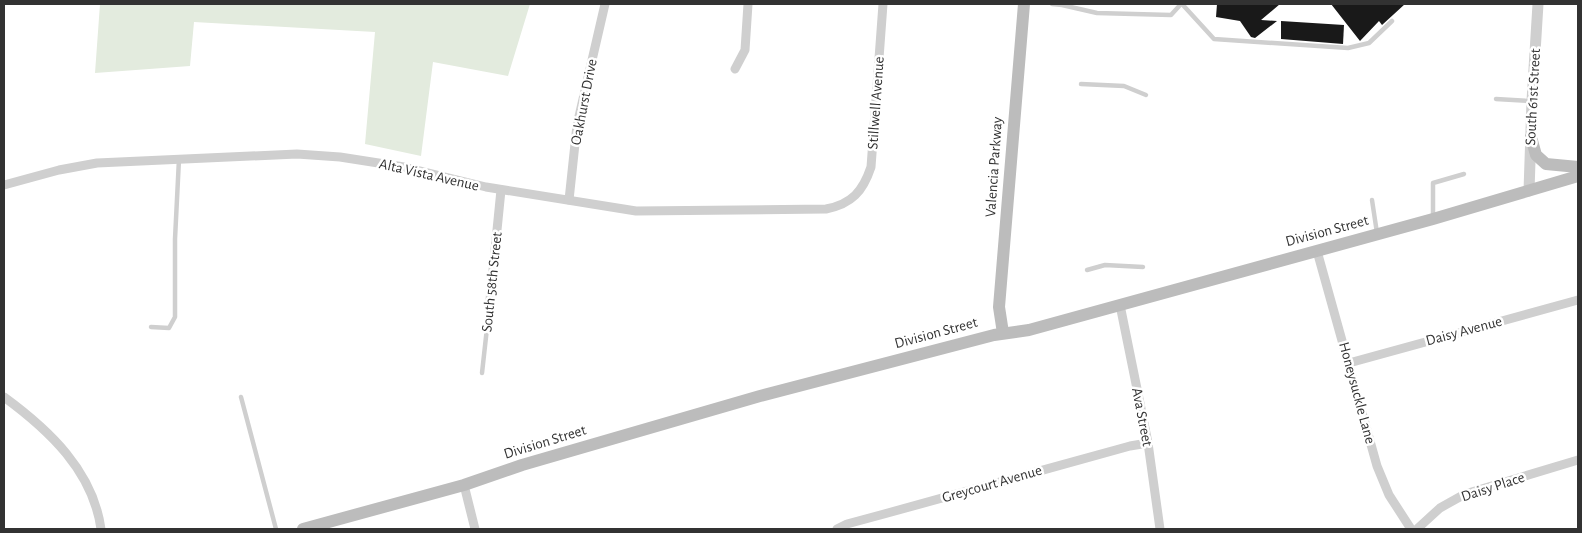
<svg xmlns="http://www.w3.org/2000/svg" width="1582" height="533" font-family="'Alegreya Sans',sans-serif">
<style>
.green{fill:#e3ebde}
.building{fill:#191919}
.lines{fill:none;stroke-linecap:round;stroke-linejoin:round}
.service{stroke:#cfcfcf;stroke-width:4.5}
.minor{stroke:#cfcfcf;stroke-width:9}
.tertiary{stroke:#cfcfcf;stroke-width:11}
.secondary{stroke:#bcbcbc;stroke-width:12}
.labels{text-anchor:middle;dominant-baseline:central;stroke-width:5;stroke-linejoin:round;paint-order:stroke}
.street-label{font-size:15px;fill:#323232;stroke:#fff}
</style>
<rect width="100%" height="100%" fill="#fff"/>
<polygon class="green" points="100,4 530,4 508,76 433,62 421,156 365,144 375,32 194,22 190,66 95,73"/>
<g class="building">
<polygon points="1217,4 1280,4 1261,20 1277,21 1255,38 1251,37 1240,21 1216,17"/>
<polygon points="1331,4 1405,4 1382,25 1379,21 1360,41"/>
<polygon points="1281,21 1344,25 1343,44 1281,39"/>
</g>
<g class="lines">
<g class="service">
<polyline points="1052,4 1062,5 1097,13 1171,15 1181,4"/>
<polyline points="1182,4 1214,39 1348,48 1369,43 1392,21"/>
<polyline points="1081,84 1124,86 1146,95"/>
<polyline points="1496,99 1530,101"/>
<polyline points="1372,200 1377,233"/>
<polyline points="1433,217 1433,183 1464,174"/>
<polyline points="1087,270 1105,265 1143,267"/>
<polyline points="151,327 169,328 175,317 175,239 179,159"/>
<polyline points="482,373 489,310"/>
<polyline points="241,397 276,529"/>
</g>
<g class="minor">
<polyline points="735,69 745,50 748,4"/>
<path d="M4 185 59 170 97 163 297 154 340 157 404 167 486 187 636 211 826 209C852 204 863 191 871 167L883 4"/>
<polyline points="569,200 577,125 605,4"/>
<polyline points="1317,251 1377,466 1389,495 1411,529"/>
<polyline points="1120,305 1148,443 1160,529"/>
<polyline points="489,310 501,190"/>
<polyline points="1349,363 1578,300"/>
<path d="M4 397C49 430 93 471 101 529"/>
<polyline points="464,485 475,529"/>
<polyline points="837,529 847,524 884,514 1130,446 1148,443"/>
<polyline points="1417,529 1440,508 1465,494 1578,460"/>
</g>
<polyline class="tertiary" points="1529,191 1532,101 1538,4"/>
<g class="secondary">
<polyline points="1531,137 1536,155 1546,164 1578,167"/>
<polyline points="1003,333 999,307 1024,4"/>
<polyline points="303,529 464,485 522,465 760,396 994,335 1029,330 1433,219 1578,176"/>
</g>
</g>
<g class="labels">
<g class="street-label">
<text transform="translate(1533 97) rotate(-87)">South 61st Street</text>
<text transform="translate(584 102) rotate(-79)">Oakhurst Drive</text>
<text transform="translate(876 103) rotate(-86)">Stillwell Avenue</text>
<text transform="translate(994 167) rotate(-86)">Valencia Parkway</text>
<text transform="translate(429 175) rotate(13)">Alta Vista Avenue</text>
<text transform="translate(1327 231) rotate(-15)">Division Street</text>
<text transform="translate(492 282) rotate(-84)">South 58th Street</text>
<text transform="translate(1464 331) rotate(-15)">Daisy Avenue</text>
<text transform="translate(936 333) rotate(-15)">Division Street</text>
<text transform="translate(1357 393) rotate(75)">Honeysuckle Lane</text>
<text transform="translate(1142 417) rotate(79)">Ava Street</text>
<text transform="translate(545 442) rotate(-17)">Division Street</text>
<text transform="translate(992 484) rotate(-16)">Greycourt Avenue</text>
<text transform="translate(1493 487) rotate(-18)">Daisy Place</text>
</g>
</g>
<rect width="1582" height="533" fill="none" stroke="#323232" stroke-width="10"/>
</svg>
